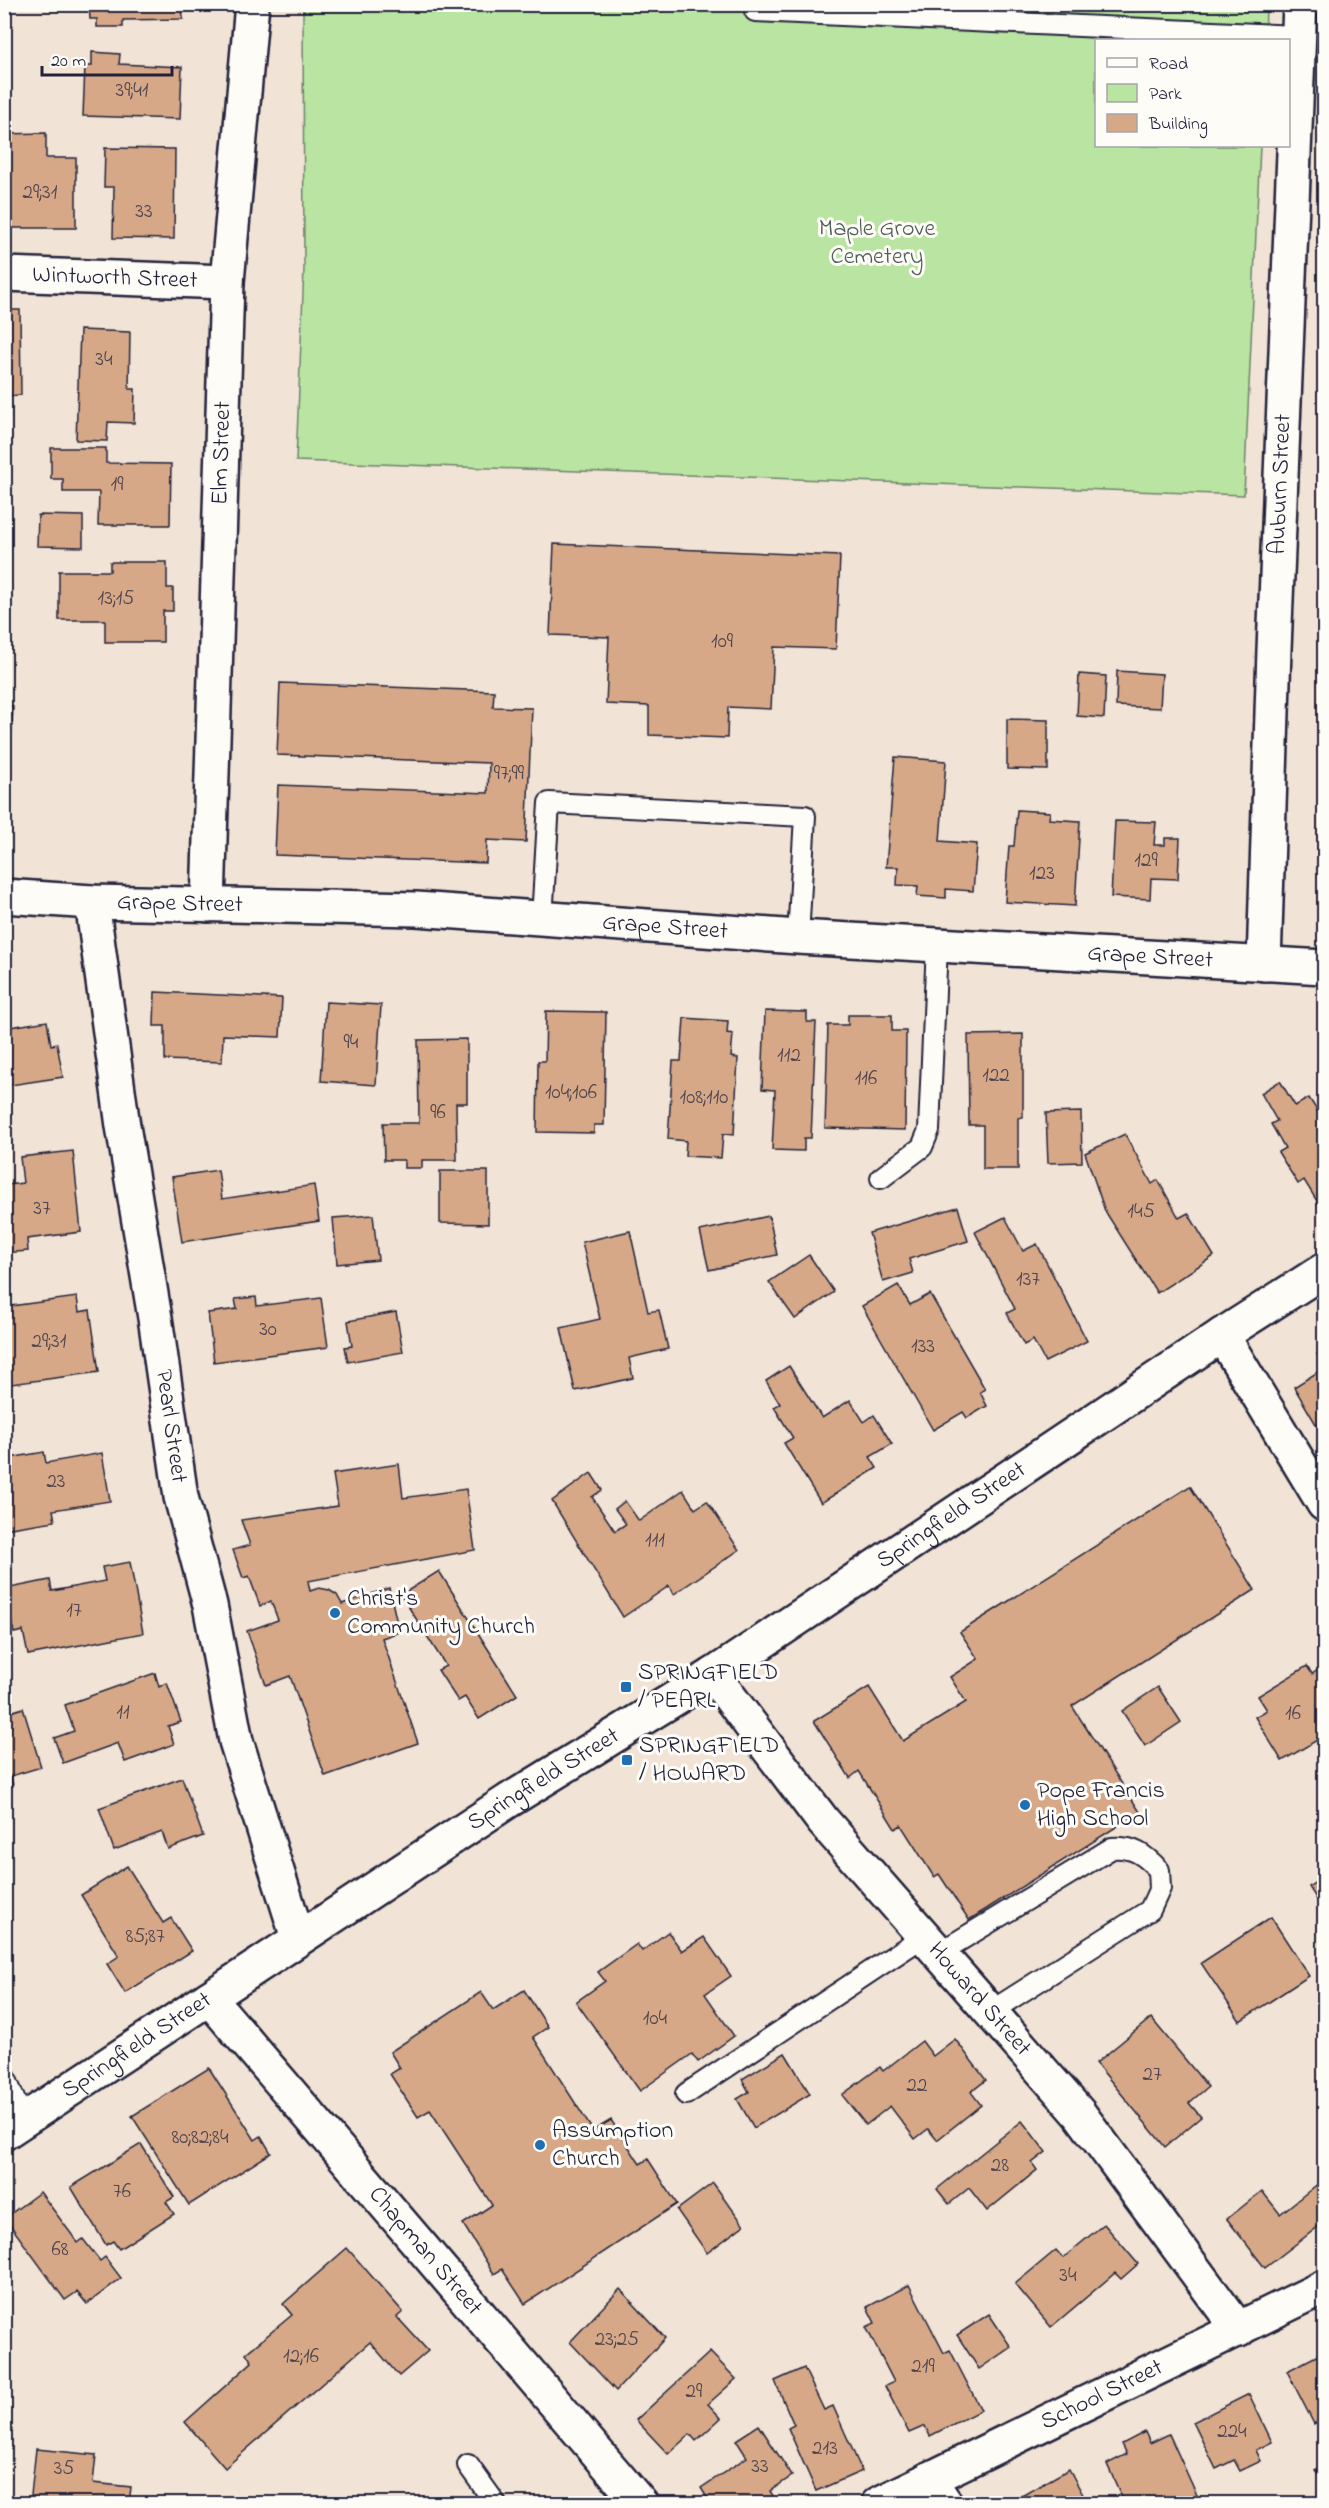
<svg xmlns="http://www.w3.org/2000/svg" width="1329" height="2508" font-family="'Indie Flower',sans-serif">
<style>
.green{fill:#b9e4a1;stroke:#6e836e;stroke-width:1.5}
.building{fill:#d6a887;stroke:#22223b;stroke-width:1.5}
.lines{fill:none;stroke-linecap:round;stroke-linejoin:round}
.lane-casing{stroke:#22223b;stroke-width:24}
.street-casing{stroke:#22223b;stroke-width:38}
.secondary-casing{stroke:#22223b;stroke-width:38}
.lane{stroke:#fdfcf7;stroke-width:20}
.street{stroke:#fdfcf7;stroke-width:33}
.secondary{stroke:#fdfcf7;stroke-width:33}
.poi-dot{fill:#1f6fb2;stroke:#fdfcf7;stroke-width:2}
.labels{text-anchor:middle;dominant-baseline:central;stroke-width:6;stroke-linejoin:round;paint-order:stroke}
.number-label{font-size:21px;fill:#4f444e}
.park-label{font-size:24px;fill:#4f5c5a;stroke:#fdfcf7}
.street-label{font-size:24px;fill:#22223b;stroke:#fdfcf7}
.poi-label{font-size:24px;fill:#22223b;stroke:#fdfcf7;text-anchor:start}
</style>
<rect width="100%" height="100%" fill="#f1e3d5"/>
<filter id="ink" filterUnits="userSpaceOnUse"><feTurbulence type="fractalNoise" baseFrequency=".0167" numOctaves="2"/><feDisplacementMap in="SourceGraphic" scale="12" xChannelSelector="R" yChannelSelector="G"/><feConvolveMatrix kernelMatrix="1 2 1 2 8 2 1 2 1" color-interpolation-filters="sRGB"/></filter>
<g filter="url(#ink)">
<polygon class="green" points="303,5 1266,5 1265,40 1096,40 1096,146 1260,146 1244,495 296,461 304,269"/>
<g class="building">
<polygon points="89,4 182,4 183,19 123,20 123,27 97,27 97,19 90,19"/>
<polygon points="92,52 120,54 119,64 182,67 180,119 83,116 85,66 92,66"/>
<polygon points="46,133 46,158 76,158 76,228 5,228 5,134"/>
<polygon points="105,148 175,149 174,239 113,238 114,187 104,187"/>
<polygon points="4,310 20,310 21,395 9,396 9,411 4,411"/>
<polygon points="80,330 130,332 129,389 135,389 134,423 108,422 107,441 76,440"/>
<polygon points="51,448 106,448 106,463 171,464 170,525 98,525 99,492 63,492 63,479 51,479"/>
<polygon points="38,515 83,516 83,547 37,546"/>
<polygon points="554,544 840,556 836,649 774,647 771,709 728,707 727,738 649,735 649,706 606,704 609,637 550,635"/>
<polygon points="4,547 10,547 7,621 4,621"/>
<polygon points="110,562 167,562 167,588 173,588 173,611 163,611 163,642 105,642 105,620 59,620 59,571 110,571"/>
<polygon points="1117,671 1162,674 1160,708 1116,706"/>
<polygon points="1079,674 1106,676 1104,718 1077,716"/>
<polygon points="280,683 494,691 493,707 532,708 526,842 487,840 486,863 275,855 278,785 488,793 489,763 277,755"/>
<polygon points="4,706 13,706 6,831 4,831"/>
<polygon points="1007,719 1048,720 1048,770 1007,769"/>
<polygon points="895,757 946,761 940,841 977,844 973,891 946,889 946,898 917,896 918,886 897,885 898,867 886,867"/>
<polygon points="1017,810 1050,812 1049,819 1080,821 1075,906 1005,902 1009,846 1014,846"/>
<polygon points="1115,821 1156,822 1154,845 1165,845 1165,838 1180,838 1178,879 1151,878 1150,899 1111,897"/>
<polygon points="155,992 282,998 280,1037 223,1035 222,1062 165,1060 165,1026 154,1026"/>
<polygon points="326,1002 381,1005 376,1085 321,1081"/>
<polygon points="546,1011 606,1012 604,1125 594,1125 594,1133 537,1132 538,1061 545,1061"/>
<polygon points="765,1011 807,1012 807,1022 816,1022 811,1138 804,1138 804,1151 772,1150 775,1090 762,1089"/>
<polygon points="848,1015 892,1015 892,1031 906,1031 905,1130 825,1128 828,1025 848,1025"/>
<polygon points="684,1018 728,1021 727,1033 733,1034 731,1057 738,1058 734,1135 723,1134 721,1158 685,1156 686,1141 668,1139 673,1061 681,1061"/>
<polygon points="47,1021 51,1045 57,1044 63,1077 4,1086 4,1028"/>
<polygon points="1023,1034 1023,1117 1018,1118 1018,1169 983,1169 983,1125 969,1125 968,1035"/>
<polygon points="467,1039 467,1103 456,1103 457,1160 422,1160 422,1168 404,1168 404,1160 384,1160 383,1123 419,1123 418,1040"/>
<polygon points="1280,1081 1295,1106 1309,1098 1320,1115 1324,1113 1324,1203 1320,1206 1304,1180 1298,1184 1278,1152 1285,1148 1271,1124 1277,1121 1261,1093"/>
<polygon points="1081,1112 1082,1162 1048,1163 1046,1113"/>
<polygon points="1125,1134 1152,1184 1158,1180 1179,1218 1188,1213 1214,1256 1157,1293 1105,1211 1085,1153"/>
<polygon points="73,1151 81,1232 27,1239 28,1251 4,1253 4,1171 7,1185 23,1183 20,1157"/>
<polygon points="218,1170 222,1199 314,1185 319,1221 182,1242 172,1177"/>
<polygon points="440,1171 488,1171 488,1224 440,1223"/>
<polygon points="958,1207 968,1241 909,1259 913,1273 883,1282 869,1233"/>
<polygon points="373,1215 378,1260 337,1264 333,1218"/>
<polygon points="769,1216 777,1255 709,1270 700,1231"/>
<polygon points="1005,1217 1023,1251 1037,1244 1087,1341 1045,1362 1033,1340 1024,1345 1007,1313 1015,1309 975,1232"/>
<polygon points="630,1231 648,1312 659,1310 668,1349 629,1358 633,1378 575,1391 561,1328 600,1319 582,1242"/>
<polygon points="809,1255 834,1292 795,1319 769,1282"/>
<polygon points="898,1285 910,1305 930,1294 985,1389 980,1392 987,1406 967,1418 963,1412 933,1430 862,1306"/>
<polygon points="77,1297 79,1312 90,1310 99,1372 4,1385 4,1307"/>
<polygon points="256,1297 257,1306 321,1298 328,1347 214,1362 208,1313 237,1309 235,1299"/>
<polygon points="396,1312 403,1352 348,1362 345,1347 352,1346 348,1321"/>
<polygon points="1324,1350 1324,1367 1317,1354"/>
<polygon points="789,1366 822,1418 850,1400 864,1422 874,1415 892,1444 870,1457 877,1468 821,1503 784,1443 793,1438 774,1407 780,1404 766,1381"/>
<polygon points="1324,1368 1324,1421 1317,1426 1294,1387"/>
<polygon points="44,1452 46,1463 102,1453 110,1501 53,1510 55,1521 4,1529 4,1459"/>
<polygon points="399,1464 403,1498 466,1489 475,1550 308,1581 310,1591 319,1588 329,1590 337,1595 342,1604 389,1588 399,1632 382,1638 418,1743 325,1776 290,1676 266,1685 247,1631 278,1620 271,1601 260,1606 249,1576 243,1578 233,1550 250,1545 241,1520 338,1506 333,1474"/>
<polygon points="591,1473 602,1490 592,1497 615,1531 626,1524 615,1509 625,1501 639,1521 683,1490 695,1509 707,1501 739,1550 674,1594 669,1586 623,1617 552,1501"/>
<polygon points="1190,1486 1255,1590 1072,1706 1140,1812 969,1920 939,1874 934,1877 901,1825 895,1829 859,1771 850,1778 814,1721 869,1687 903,1741 966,1702 950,1677 978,1659 960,1632"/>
<polygon points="130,1562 143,1633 28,1655 23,1631 14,1633 5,1589 50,1580 52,1591 105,1581 102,1567"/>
<polygon points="439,1571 517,1695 479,1719 465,1697 458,1701 438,1670 446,1666 401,1595"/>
<polygon points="1307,1666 1312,1674 1324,1666 1324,1722 1321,1725 1324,1736 1282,1761 1255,1717 1267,1710 1258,1696"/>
<polygon points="155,1673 159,1687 167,1683 181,1722 168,1726 174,1744 125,1762 118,1743 63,1763 54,1738 74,1731 65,1705"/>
<polygon points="1158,1687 1181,1722 1145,1746 1122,1711"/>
<polygon points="23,1708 41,1767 11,1776 13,1786 4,1788 4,1714"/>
<polygon points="182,1778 203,1836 168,1849 162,1832 114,1850 99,1808"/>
<polygon points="127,1866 163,1923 171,1918 192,1951 125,1993 107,1964 119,1956 81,1895"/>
<polygon points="1324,1876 1324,1911 1309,1887"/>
<polygon points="1271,1917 1309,1976 1240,2021 1201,1963"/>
<polygon points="668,1932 682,1951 704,1937 731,1976 705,1994 734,2036 698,2062 692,2054 640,2091 576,2002 605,1981 598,1972 637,1944 642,1951"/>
<polygon points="524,1990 548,2027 533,2037 593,2131 611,2120 640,2164 648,2159 677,2204 525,2304 502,2269 494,2274 463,2224 492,2205 430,2110 418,2117 390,2074 400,2068 390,2052 481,1992 493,2010"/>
<polygon points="1151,2018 1208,2087 1189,2103 1201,2117 1165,2147 1096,2063"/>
<polygon points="955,2039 986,2080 971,2092 981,2105 937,2140 928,2129 915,2139 890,2106 866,2125 842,2095 880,2067 883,2071 922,2041 933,2056"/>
<polygon points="785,2053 810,2094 754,2128 737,2099 749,2092 742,2079"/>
<polygon points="209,2068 255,2140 261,2136 271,2153 189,2205 132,2116"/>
<polygon points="1022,2121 1046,2152 1032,2163 1037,2170 987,2211 969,2188 949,2204 937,2189"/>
<polygon points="141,2144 174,2197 166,2202 174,2214 119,2249 113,2241 106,2245 71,2187"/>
<polygon points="1324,2179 1324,2224 1323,2223 1265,2268 1227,2219 1262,2191 1280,2214"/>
<polygon points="713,2183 744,2225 707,2253 677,2210"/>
<polygon points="40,2192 78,2243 83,2239 100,2261 105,2257 121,2278 87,2304 77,2292 65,2300 5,2218"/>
<polygon points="1104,2224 1138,2264 1121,2279 1115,2273 1051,2327 1015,2284 1056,2250 1063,2258"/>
<polygon points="347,2248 403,2312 397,2317 428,2351 399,2376 370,2342 225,2468 185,2422 252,2362 246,2353 292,2315 283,2304"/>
<polygon points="909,2285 944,2353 950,2350 981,2410 930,2436 925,2426 909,2433 885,2386 894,2382 866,2327 875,2323 867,2307"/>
<polygon points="620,2289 665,2338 616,2391 570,2342"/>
<polygon points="989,2314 1011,2347 979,2369 957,2335"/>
<polygon points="710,2352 736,2379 708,2404 721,2418 696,2441 690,2434 668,2454 636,2420"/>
<polygon points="1324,2352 1324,2418 1314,2424 1287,2371"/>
<polygon points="804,2368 824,2410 833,2406 862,2471 816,2491 788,2428 794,2425 775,2381"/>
<polygon points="1249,2394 1272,2442 1256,2450 1261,2461 1240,2471 1234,2460 1216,2469 1193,2422"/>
<polygon points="759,2425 792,2476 770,2491 778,2504 711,2504 701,2488 747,2457 736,2440"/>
<polygon points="1145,2432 1150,2443 1169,2434 1201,2504 1125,2504 1107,2464 1127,2454 1122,2444"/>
<polygon points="36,2449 96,2455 93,2483 131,2487 129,2504 30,2504"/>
<polygon points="1324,2463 1324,2482 1315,2470"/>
<polygon points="1069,2469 1088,2504 1022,2504 1018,2498"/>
</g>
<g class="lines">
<defs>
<g id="lane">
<polyline points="755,11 1298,36"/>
<polyline points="542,919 549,803 805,816 798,937"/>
<polyline points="881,1178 922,1147 929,1130 937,945"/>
<path d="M939 1953 1112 1848C1133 1846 1145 1855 1159 1870L1160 1888 1150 1910 990 2012"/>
<polyline points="4,2074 23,2121"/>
<polyline points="686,2094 924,1936"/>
<polyline points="468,2465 496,2504"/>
</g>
<g id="street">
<path id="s1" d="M4 274 227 282"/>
<path id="s2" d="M92 902 123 1126 156 1324 181 1497 210 1605 236 1741 298 1938"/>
<path id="s3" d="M208 905 227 282 252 4"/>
<path id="s4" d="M1264 964 1274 650 1300 4"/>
<polyline points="1222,1335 1324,1504"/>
<path id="s5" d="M713 1675 823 1821 1079 2113 1239 2330"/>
<path id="s6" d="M209 1998 641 2504"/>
<polyline points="929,2479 946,2504"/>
<path id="s7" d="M878 2504 1324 2287"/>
</g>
<g id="secondary">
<path id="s8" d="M4 896 92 902 416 909 798 937 1324 967"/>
<path id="s9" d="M4 2133 508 1801 713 1675 1222 1335 1324 1270"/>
</g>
</defs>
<use href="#lane" class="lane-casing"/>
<use href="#street" class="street-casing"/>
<use href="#secondary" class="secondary-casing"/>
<use href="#lane" class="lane"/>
<use href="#street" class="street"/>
<use href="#secondary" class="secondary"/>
</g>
</g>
<g class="poi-dot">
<circle cx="335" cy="1613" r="6"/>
<rect x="620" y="1681" width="12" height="12" rx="3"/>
<rect x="621" y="1754" width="12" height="12" rx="3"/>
<circle cx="1025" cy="1805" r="6"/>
<circle cx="540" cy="2145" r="6"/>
</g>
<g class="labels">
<g class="number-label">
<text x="132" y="91">39;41</text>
<text x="40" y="193">29;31</text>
<text x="144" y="212">33</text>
<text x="104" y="360">34</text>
<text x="117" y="485">19</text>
<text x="116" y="599">13;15</text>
<text x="722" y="642">109</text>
<text x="509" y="774">97;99</text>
<text x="1146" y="861">129</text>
<text x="1042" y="874">123</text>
<text x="351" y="1043">94</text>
<text x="789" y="1056">112</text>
<text x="996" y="1076">122</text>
<text x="866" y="1079">116</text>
<text x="571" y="1093">104;106</text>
<text x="704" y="1098">108;110</text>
<text x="438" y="1113">96</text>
<text x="42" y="1209">37</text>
<text x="1141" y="1212">145</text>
<text x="1028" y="1280">137</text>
<text x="268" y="1330">30</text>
<text x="49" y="1342">29;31</text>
<text x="923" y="1347">133</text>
<text x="56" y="1482">23</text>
<text x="655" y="1541">111</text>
<text x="74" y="1611">17</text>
<text x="123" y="1713">11</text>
<text x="1293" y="1714">16</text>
<text x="145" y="1937">85;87</text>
<text x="655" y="2019">104</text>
<text x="1152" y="2075">27</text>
<text x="917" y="2086">22</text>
<text x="200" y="2138">80;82;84</text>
<text x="1000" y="2166">28</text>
<text x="122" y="2192">76</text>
<text x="60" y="2250">68</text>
<text x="1068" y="2276">34</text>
<text x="617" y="2340">23;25</text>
<text x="301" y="2357">12;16</text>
<text x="923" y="2367">219</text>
<text x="694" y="2392">29</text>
<text x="1232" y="2432">224</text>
<text x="825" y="2449">213</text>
<text x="760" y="2467">33</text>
<text x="64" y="2469">35</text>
</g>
<g class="park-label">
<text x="877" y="229">Maple Grove<tspan x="877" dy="28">Cemetery</tspan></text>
</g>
<g class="street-label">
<text stroke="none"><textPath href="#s1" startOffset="111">Wintworth Street</textPath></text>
<text stroke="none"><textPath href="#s3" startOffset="452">Elm Street</textPath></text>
<text stroke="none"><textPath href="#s4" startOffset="480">Auburn Street</textPath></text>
<text stroke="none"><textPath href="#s8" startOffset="176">Grape Street</textPath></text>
<text stroke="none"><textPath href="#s8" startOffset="662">Grape Street</textPath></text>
<text stroke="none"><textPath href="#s8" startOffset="1148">Grape Street</textPath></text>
<text stroke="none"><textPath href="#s2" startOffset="530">Pearl Street</textPath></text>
<text stroke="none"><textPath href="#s9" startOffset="1131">Springfield Street</textPath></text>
<text stroke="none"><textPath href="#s9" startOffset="645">Springfield Street</textPath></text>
<text stroke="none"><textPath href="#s5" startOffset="420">Howard Street</textPath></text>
<text stroke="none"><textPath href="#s9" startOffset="159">Springfield Street</textPath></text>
<text stroke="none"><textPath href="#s6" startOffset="333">Chapman Street</textPath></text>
<text stroke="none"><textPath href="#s7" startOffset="249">School Street</textPath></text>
</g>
<g class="poi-label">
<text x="347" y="1599">Christ's<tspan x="347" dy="28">Community Church</tspan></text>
<text x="638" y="1673">SPRINGFIELD<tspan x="638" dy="28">/ PEARL</tspan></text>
<text x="639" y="1746">SPRINGFIELD<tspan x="639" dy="28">/ HOWARD</tspan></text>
<text x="1037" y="1791">Pope Francis<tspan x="1037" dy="28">High School</tspan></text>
<text x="552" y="2131">Assumption<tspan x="552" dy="28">Church</tspan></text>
</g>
</g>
<rect width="1329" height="2508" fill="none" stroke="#fdfcf7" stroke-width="24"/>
<rect x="12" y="12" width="1305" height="2484" fill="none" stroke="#22223b" stroke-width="2" filter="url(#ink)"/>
<rect x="1095" y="39" width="195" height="108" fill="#fdfcf7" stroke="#a5a5ac" stroke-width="1.5"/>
<rect x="1107" y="58" width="30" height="9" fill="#fdfcf7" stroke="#a5a5ac" stroke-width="1.5"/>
<text x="1149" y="69" font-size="18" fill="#22223b">Road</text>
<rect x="1107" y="84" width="30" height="18" fill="#b9e4a1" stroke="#a5a5ac" stroke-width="1.5"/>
<text x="1149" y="99" font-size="18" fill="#22223b">Park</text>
<rect x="1107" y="114" width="30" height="18" fill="#d6a887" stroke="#a5a5ac" stroke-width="1.5"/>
<text x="1149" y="129" font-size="18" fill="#22223b">Building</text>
<path d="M42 66v9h130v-9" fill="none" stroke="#22223b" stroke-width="3"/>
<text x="51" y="66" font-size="18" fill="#22223b" stroke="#fdfcf7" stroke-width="4.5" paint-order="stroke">20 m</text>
</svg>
